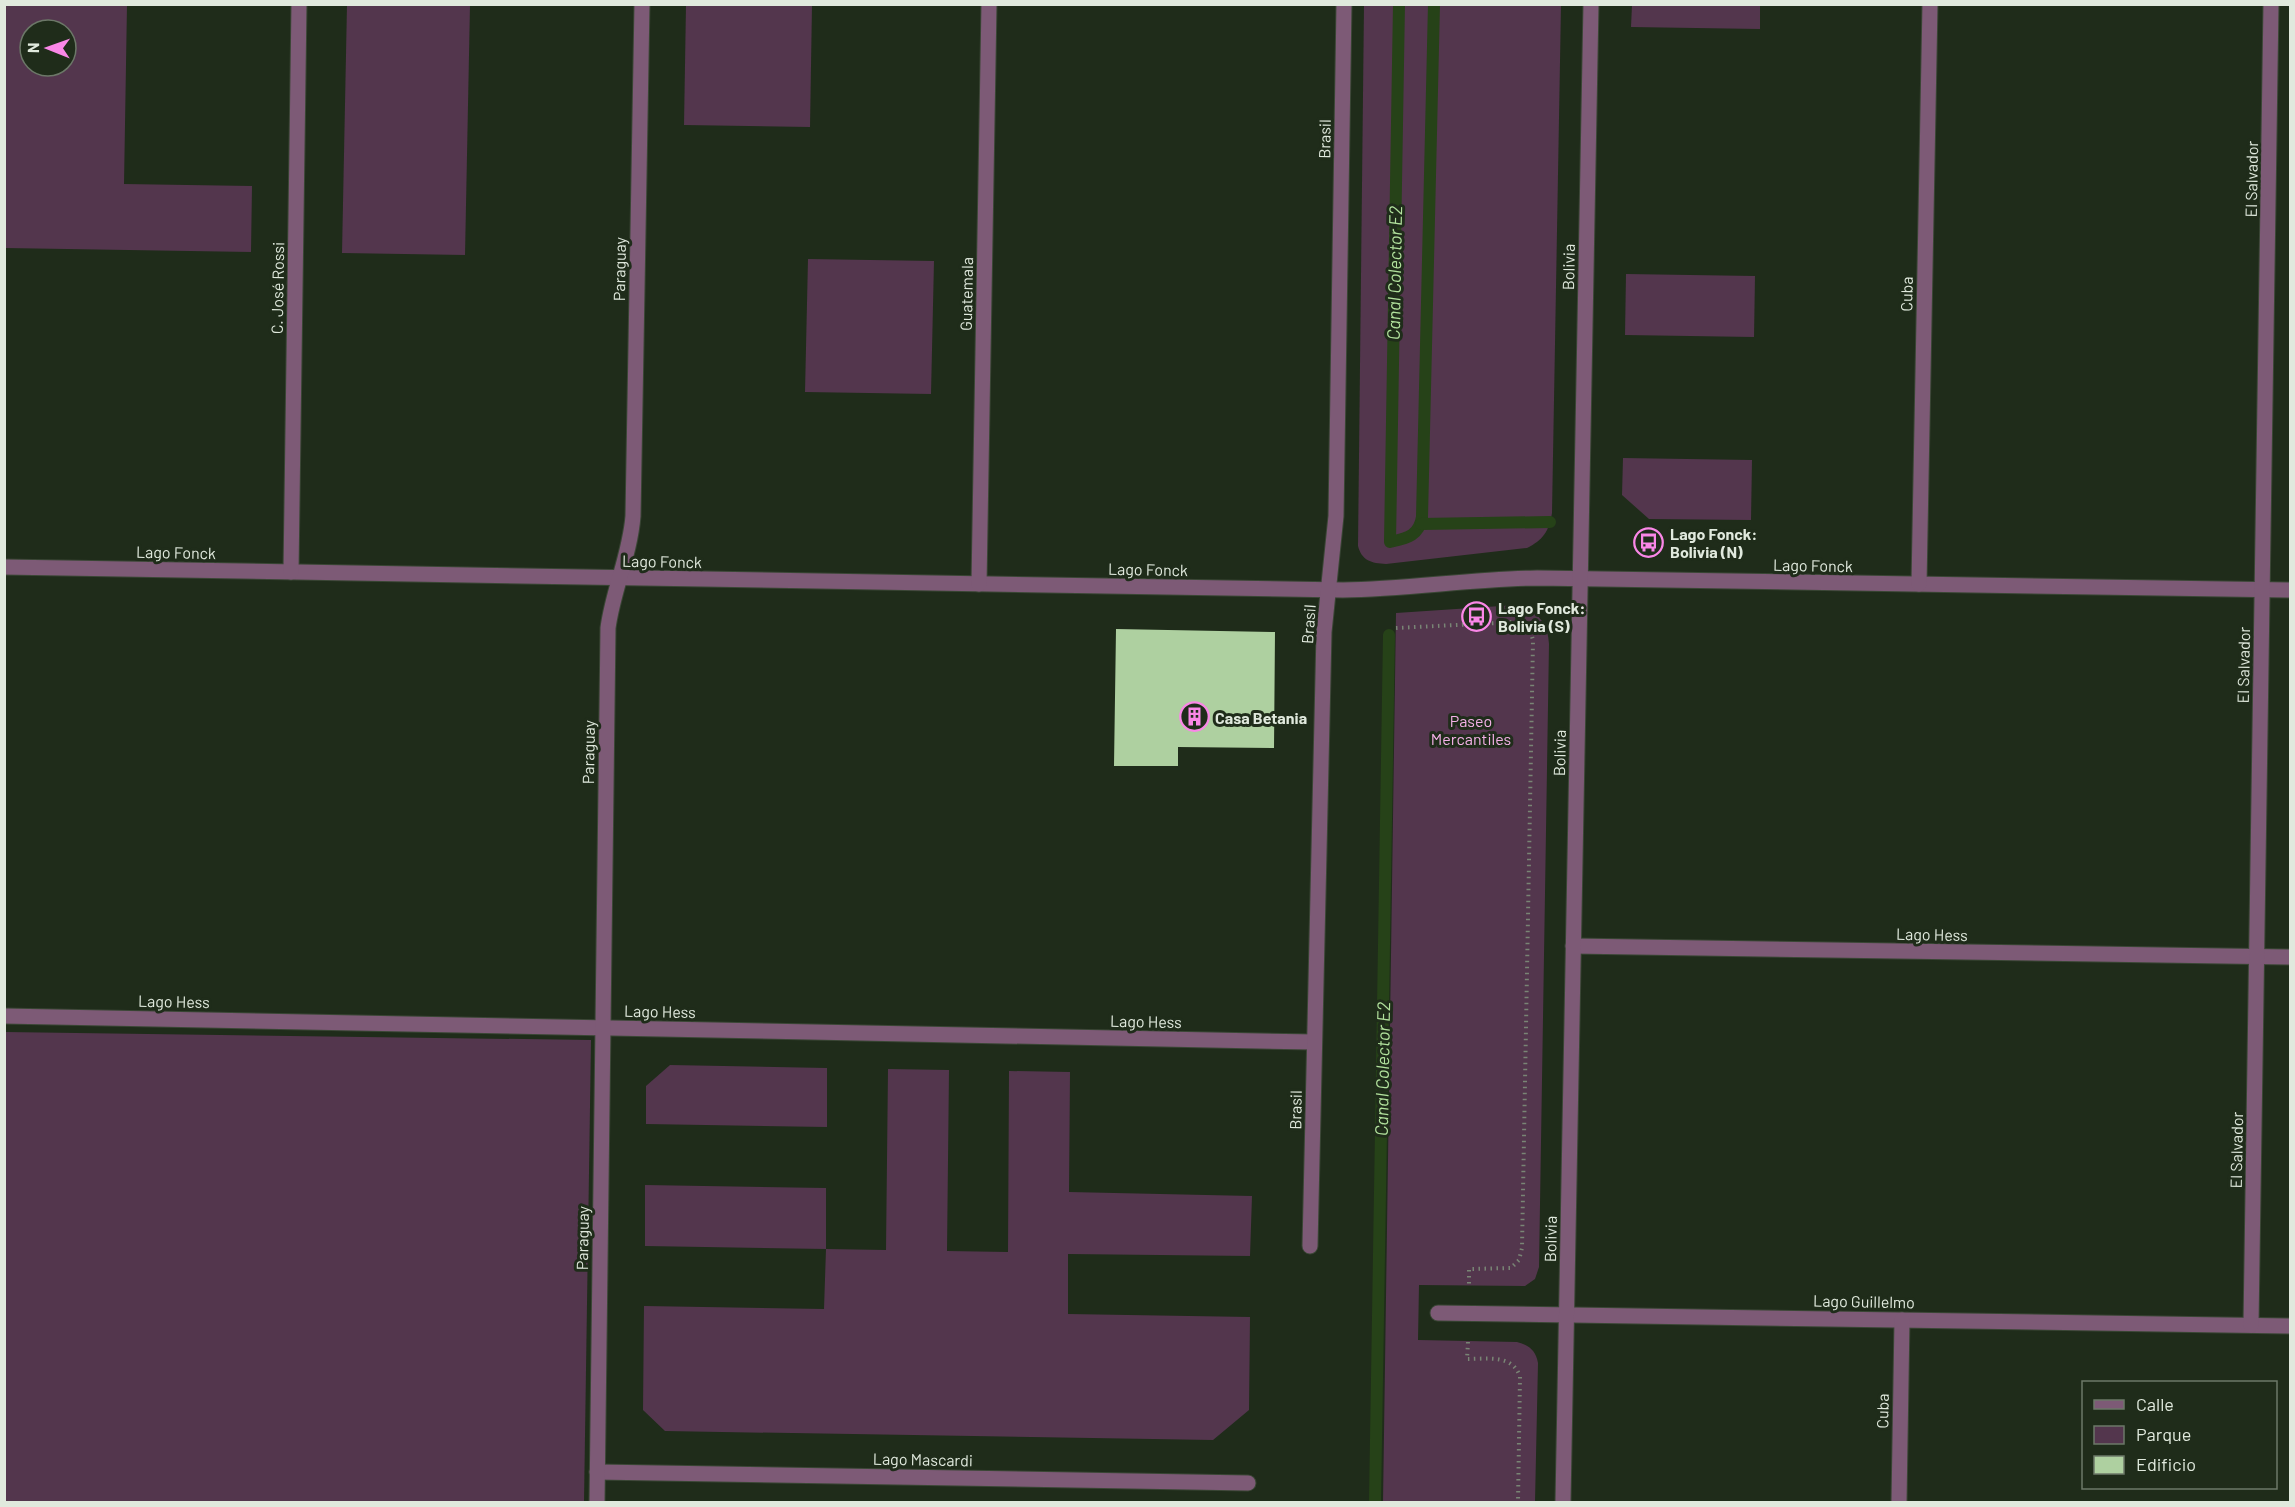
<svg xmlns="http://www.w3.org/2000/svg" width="2295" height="1507" font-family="Barlow,sans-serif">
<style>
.green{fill:#53364d;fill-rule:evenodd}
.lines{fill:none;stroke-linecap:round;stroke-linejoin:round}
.stream{stroke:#264218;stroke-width:12}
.building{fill:#aed0a0}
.minor-casing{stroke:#3a4635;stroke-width:17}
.path{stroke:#798575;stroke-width:4;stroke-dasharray:1.5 4.5;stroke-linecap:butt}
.minor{stroke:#7d5a76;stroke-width:15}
.labels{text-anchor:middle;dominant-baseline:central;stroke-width:6;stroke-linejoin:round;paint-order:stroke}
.street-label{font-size:16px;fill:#e0e9dd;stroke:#1f2c1a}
.poi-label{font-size:16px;font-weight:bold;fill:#e0e9dd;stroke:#1f2c1a;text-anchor:start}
.park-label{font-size:16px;fill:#f5b1e8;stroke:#1f2c1a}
.water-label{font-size:18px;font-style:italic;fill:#b2e29d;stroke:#1f2c1a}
</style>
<rect width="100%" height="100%" fill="#1f2c1a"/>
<g class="green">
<path d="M5 4 127 5 124 184 252 186 251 252 5 248ZM30 30H66V66H30Z"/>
<polygon points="347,5 470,5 465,255 342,253"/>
<polygon points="686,5 812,5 810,127 684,125"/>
<path d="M1364 5H1561L1552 513C1549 531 1543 540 1527 548L1386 564C1371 563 1362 561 1358 546Z"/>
<polygon points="1632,5 1760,5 1760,29 1631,27"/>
<polygon points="808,259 934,261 931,394 805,392"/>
<polygon points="1626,274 1755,276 1754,337 1625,335"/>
<polygon points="1623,458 1752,460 1751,520 1649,519 1622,495"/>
<path d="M1516 605C1537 611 1548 622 1549 644L1539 1267 1535 1279 1525 1286 1419 1285 1418 1340 1517 1342C1529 1345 1536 1351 1538 1363L1535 1502H1383L1396 613Z"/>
<polygon points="5,1032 591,1040 584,1502 5,1502"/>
<polygon points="670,1065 827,1068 827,1127 646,1124 646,1086"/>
<polygon points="888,1069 949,1070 947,1251 1008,1252 1009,1071 1070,1072 1069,1192 1252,1196 1250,1256 1068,1254 1068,1314 1250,1317 1249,1410 1213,1440 665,1431 643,1410 644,1306 824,1309 826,1249 645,1246 645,1185 826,1188 826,1249 886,1250"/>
</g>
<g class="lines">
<g class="stream">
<path d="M1399 4 1390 542C1407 538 1419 536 1422 517L1434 4"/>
<polyline points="1421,524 1550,522"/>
<polyline points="1375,1502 1389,635"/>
</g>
</g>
<polygon class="building" points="1116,629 1275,632 1274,748 1178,747 1178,766 1114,766"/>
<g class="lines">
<defs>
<g id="minor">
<path d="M4 567 1343 590C1408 589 1472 579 1537 578L2290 590"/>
<polyline points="291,572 299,4"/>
<polyline points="979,584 989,4"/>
<polyline points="1919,584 1930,4"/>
<polyline points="1573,946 2290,957"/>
<polyline points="4,1016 1314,1042"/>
<polyline points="1310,1246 1324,632 1336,516 1344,4"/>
<polyline points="1438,1313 2290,1326"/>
<polyline points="2251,1325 2271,4"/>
<polyline points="597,1472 1248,1483"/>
<path d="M597 1502 608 628C613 590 630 555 633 516L642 4"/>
<polyline points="1563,1502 1591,4"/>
<polyline points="1899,1502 1902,1320"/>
</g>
</defs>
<use href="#minor" class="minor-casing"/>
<g class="path">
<polyline points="1396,628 1516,622 1530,629 1533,640 1522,1248 1519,1260 1511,1268 1469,1269 1469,1285"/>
<path d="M1468 1342 1467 1359C1487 1359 1513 1354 1520 1377L1518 1502"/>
</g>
<use href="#minor" class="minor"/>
</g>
<defs>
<symbol id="bus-ring" viewBox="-11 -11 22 22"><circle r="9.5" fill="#1f2c1a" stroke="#fa87e7" stroke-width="1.5"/><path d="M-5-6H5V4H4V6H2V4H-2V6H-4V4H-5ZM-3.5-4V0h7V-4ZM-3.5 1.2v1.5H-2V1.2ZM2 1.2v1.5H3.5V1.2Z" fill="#fa87e7"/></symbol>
<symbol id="building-ring" viewBox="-11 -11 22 22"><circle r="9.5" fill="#1f2c1a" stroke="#fa87e7" stroke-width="1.5"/><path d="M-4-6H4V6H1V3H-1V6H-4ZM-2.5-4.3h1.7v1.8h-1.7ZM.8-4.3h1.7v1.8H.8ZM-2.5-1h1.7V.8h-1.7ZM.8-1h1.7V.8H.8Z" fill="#fa87e7"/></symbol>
</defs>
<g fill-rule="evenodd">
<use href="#bus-ring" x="1632" y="526" width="33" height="33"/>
<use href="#bus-ring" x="1460" y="600" width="33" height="33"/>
<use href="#building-ring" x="1178" y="700" width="33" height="33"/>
</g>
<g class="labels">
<g class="street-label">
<text transform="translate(1324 139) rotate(-89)">Brasil</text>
<text transform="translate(2251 179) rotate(-89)">El Salvador</text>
<text transform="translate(1568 267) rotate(-89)">Bolivia</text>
<text transform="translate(619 269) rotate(-89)">Paraguay</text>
<text transform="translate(277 288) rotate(-89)">C. José Rossi</text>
<text transform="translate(966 294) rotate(-89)">Guatemala</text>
<text transform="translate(1906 294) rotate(-89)">Cuba</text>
<text transform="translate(176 552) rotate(1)">Lago Fonck</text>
<text transform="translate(662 561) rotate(1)">Lago Fonck</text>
<text transform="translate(1813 565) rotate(1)">Lago Fonck</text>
<text transform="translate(1148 569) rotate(1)">Lago Fonck</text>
<text transform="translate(1308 624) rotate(-86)">Brasil</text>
<text transform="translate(2243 665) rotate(-89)">El Salvador</text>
<text transform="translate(588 752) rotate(-89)">Paraguay</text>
<text transform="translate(1559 753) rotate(-89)">Bolivia</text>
<text transform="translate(1932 934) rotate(1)">Lago Hess</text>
<text transform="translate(174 1001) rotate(1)">Lago Hess</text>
<text transform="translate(660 1011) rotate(1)">Lago Hess</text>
<text transform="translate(1146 1021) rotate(1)">Lago Hess</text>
<text transform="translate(1295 1110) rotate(-89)">Brasil</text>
<text transform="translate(2236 1150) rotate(-89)">El Salvador</text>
<text transform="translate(582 1238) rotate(-89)">Paraguay</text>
<text transform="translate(1550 1239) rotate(-89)">Bolivia</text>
<text transform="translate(1864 1301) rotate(1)">Lago Guillelmo</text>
<text transform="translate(1882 1411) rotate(-89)">Cuba</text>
<text transform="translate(923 1459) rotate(1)">Lago Mascardi</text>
</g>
<g class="poi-label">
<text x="1670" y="533">Lago Fonck:<tspan x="1670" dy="18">Bolivia (N)</tspan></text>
<text x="1498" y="607">Lago Fonck:<tspan x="1498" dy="18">Bolivia (S)</tspan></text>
<text x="1215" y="717">Casa Betania</text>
</g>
<g class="park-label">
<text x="1471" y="720">Paseo<tspan x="1471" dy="18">Mercantiles</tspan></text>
</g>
<g class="water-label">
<text transform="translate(1394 273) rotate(-89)">Canal Colector E2</text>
<text transform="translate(1382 1069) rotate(-89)">Canal Colector E2</text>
</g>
</g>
<rect width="2295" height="1507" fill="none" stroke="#e0e9dd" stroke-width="12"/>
<rect x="2082" y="1381" width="195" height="108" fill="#1f2c1a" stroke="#6c7868" stroke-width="1.5"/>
<rect x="2094" y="1400" width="30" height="9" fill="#7d5a76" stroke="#6c7868" stroke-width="1.5"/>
<text x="2136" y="1411" font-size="18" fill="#e0e9dd">Calle</text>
<rect x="2094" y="1426" width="30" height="18" fill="#53364d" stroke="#6c7868" stroke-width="1.5"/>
<text x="2136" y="1441" font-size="18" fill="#e0e9dd">Parque</text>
<rect x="2094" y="1456" width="30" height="18" fill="#aed0a0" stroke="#6c7868" stroke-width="1.5"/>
<text x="2136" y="1471" font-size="18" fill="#e0e9dd">Edificio</text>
<g transform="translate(48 48) rotate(271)"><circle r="28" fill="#1f2c1a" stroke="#6c7868" stroke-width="1.5"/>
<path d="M0-4.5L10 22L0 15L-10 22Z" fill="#fa87e7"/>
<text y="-9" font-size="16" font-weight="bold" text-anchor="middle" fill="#e0e9dd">N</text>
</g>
</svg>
